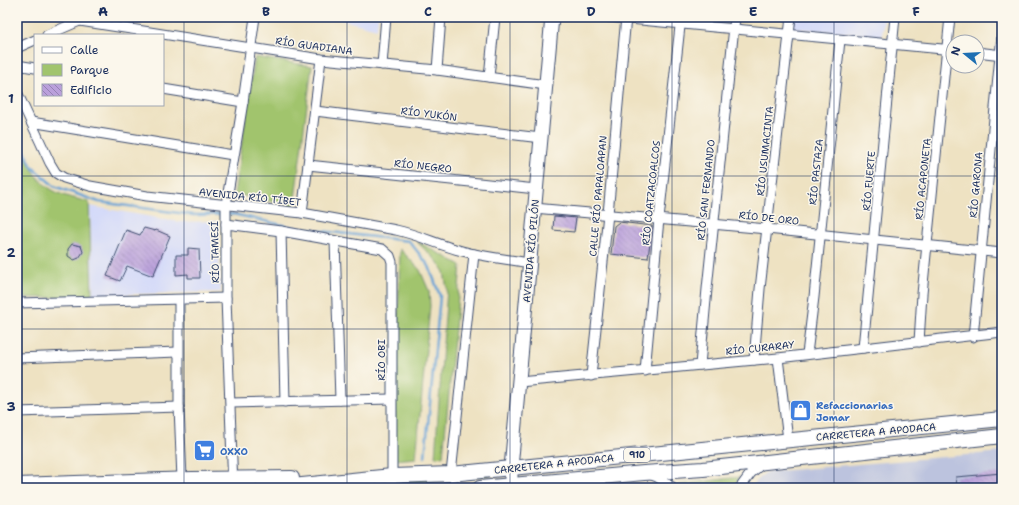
<svg xmlns="http://www.w3.org/2000/svg" width="1019" height="505" font-family="'Shantell Sans',sans-serif">
<style>
.built{fill:#d3d9f9}
.industrial{fill:#bcc3de}
.green{fill:#a1c46d;stroke:#5e7a66}
.lines{fill:none;stroke-linecap:round;stroke-linejoin:round}
.stream{stroke:#66a2d6;stroke-width:2.5}
.building{fill:url(#building-back-hatch)}
.street-casing{stroke:#3b4a6d;stroke-width:11}
.secondary-casing{stroke:#3b4a6d;stroke-width:15}
.primary-casing{stroke:#3b4a6d;stroke-width:16}
.street{stroke:#fff;stroke-width:9}
.secondary{stroke:#fff;stroke-width:13}
.primary{stroke:#fff;stroke-width:14}
.grid{fill:none;stroke:#1b2f5e;stroke-width:1;stroke-opacity:0.55}
.labels{text-anchor:middle;dominant-baseline:central;stroke-width:3;stroke-linejoin:round;paint-order:stroke}
.shield{fill:#fbf7ec;stroke:#5e6b89;stroke-width:1}
.shield-label{font-size:9px;font-weight:bold;fill:#1b2f5e}
.street-label{font-size:10px;fill:#1b2f5e;stroke:#fbf7ec}
.shop-label{font-size:10px;font-weight:bold;fill:#366cbe;stroke:#fbf7ec;text-anchor:start}
.neatline{fill:none;stroke:#1b2f5e;stroke-width:1.5}
.grid-label{font-size:13px;text-anchor:middle;font-weight:bold;fill:#1b2f5e}
</style>
<defs>
<pattern id="building-back-hatch" width="6" height="6" patternUnits="userSpaceOnUse"><rect width="6" height="6" fill="#baa0db"/><path d="M-1 5l2 2M0 0l6 6M5-1l2 2" fill="none" stroke="#9683b5"/></pattern>
</defs>
<rect width="100%" height="100%" fill="#fbf7ec"/>
<filter id="ink" filterUnits="userSpaceOnUse"><feTurbulence type="fractalNoise" baseFrequency=".025" numOctaves="2"/><feDisplacementMap in="SourceGraphic" scale="8" xChannelSelector="R" yChannelSelector="G"/><feConvolveMatrix kernelMatrix="1 2 1 2 8 2 1 2 1" color-interpolation-filters="sRGB"/></filter>
<filter id="wash" filterUnits="userSpaceOnUse"><feTurbulence type="fractalNoise" baseFrequency=".012" numOctaves="4" result="noise"/><feDisplacementMap in="SourceGraphic" scale="16" xChannelSelector="R" yChannelSelector="G"/><feGaussianBlur stdDeviation="0.9" result="paint"/><feColorMatrix in="noise" values="0 0 0 0 0 0 0 0 0 0 0 0 0 0 0 0 0 1.4 0 .05"/><feComposite in="paint" operator="in"/></filter>
<g filter="url(#wash)">
<rect width="100%" height="100%" fill="#eee2c2"/>
<g class="built">
<polygon points="330,17 378,17 377,29"/>
<polygon points="794,17 884,17 882,36 793,28"/>
<polygon points="90,206 180,222 217,221 221,292 93,295"/>
</g>
<polygon class="industrial" points="1002,452 1002,488 750,488 766,472"/>
<g class="green">
<polygon points="255,57 312,66 294,206 234,194"/>
<path d="M17 138C27 159 34 181 56 192 66 197 78 199 89 202L92 297 17 298Z"/>
<polygon points="416,241 461,265 443,456 435,457 447,289 444,272 437,261"/>
<polygon points="400,249 420,270 429,291 430,306 416,458 394,460"/>
<polygon points="490,473 492,475 379,486 374,488 312,488"/>
<polygon points="739,477 734,488 681,488 678,485"/>
</g>
<g class="lines">
<polyline class="stream" points="17,134 32,167 54,186 99,202 194,215 233,214 296,228 409,241 429,266 440,296 425,457"/>
</g>
<g id="blocks">
<g class="building">
<polygon points="554,216 576,218 574,232 553,230"/>
<polygon points="619,222 652,226 648,258 611,254 614,226"/>
<polygon points="144,228 155,231 156,230 170,236 153,276 127,266 120,281 107,276 126,230 140,235"/>
<polygon points="72,244 81,246 83,252 79,258 74,260 68,256 68,249"/>
<polygon points="188,248 199,249 200,278 188,278 188,274 176,275 176,255 188,255"/>
<polygon points="1002,473 1002,488 957,488 956,477"/>
</g>
</g>
</g>
<g filter="url(#ink)">
<use href="#blocks" fill-opacity="0" stroke="#3b4a6d" stroke-width="1"/>
<g class="lines">
<defs>
<g id="street">
<polyline points="609,17 953,50"/>
<polyline points="80,21 321,59 437,70 546,85"/>
<polyline points="47,35 84,19"/>
<polyline points="17,48 35,40"/>
<polyline points="977,52 1002,55"/>
<polyline points="17,65 35,68"/>
<polyline points="382,65 386,17"/>
<polyline points="437,70 441,17"/>
<polyline points="489,77 495,17"/>
<polyline points="163,89 243,102"/>
<path d="M17 92 50 163 56 173 64 178 90 186 147 196 302 213 396 230C419 235 439 245 462 251 484 257 507 259 529 263"/>
<polyline points="315,111 541,138"/>
<polyline points="31,122 233,155"/>
<polyline points="308,165 536,189"/>
<polyline points="534,208 767,229 1002,253"/>
<polyline points="302,213 321,59"/>
<polyline points="226,224 281,231 382,249 390,256 392,262 392,476"/>
<polyline points="281,231 285,402"/>
<polyline points="335,241 340,400"/>
<polyline points="179,300 179,407 182,479"/>
<polyline points="17,303 226,298"/>
<polyline points="973,337 1002,35"/>
<polyline points="919,342 922,294 950,17"/>
<polyline points="863,348 895,17"/>
<polyline points="807,354 814,297 840,40"/>
<polyline points="17,358 178,352"/>
<polyline points="778,358 788,440"/>
<polyline points="754,360 760,289 791,17"/>
<polyline points="700,365 707,289 735,17"/>
<polyline points="645,371 659,219 681,17"/>
<polyline points="591,376 608,214 626,17"/>
<polyline points="519,382 778,358 1002,332"/>
<polyline points="231,403 391,399"/>
<polyline points="17,412 179,407"/>
<polyline points="451,474 474,254"/>
<polyline points="649,474 657,477 674,488"/>
<polyline points="233,488 226,298 226,205 243,102 255,17"/>
<polyline points="740,488 751,473 763,463"/>
</g>
<polyline id="secondary" points="511,485 511,468 552,17"/>
<g id="primary">
<polyline points="17,485 192,479 292,478"/>
<polyline points="272,488 392,476 451,474 511,468 1002,419"/>
<polyline points="480,488 644,473 703,469 1002,436"/>
</g>
</defs>
<use href="#street" class="street-casing"/>
<use href="#secondary" class="secondary-casing"/>
<use href="#primary" class="primary-casing"/>
<use href="#street" class="street"/>
<use href="#secondary" class="secondary"/>
<use href="#primary" class="primary"/>
</g>
</g>
<path class="grid" d="M184 17V488M347 17V488M510 17V488M672 17V488M834 17V488M17 176H1002M17 329H1002"/>
<defs>
<symbol id="shop-square" viewBox="-11 -11 22 22"><rect x="-9" y="-9" width="18" height="18" rx="4" fill="#3f7fe0" stroke="#fbf7ec"/><path d="M-5-2.5h2.3a2.7 3.5 0 0 1 5.4 0H5L5.5 6h-11ZM-1.5-2.5h3a1.5 2.3 0 0 0-3 0Z" fill="#fff"/></symbol>
<symbol id="supermarket-square" viewBox="-11 -11 22 22"><rect x="-9" y="-9" width="18" height="18" rx="4" fill="#3f7fe0" stroke="#fbf7ec"/><path d="M-6-5.5h2.5l.6 2H6L4.5 2H-2.5L-4.4-4H-6ZM-1.5 3.2a1.3 1.3 0 1 0 .1 0ZM3 3.2a1.3 1.3 0 1 0 .1 0Z" fill="#fff"/></symbol>
</defs>
<g fill-rule="evenodd">
<use href="#shop-square" x="788" y="398" width="25" height="25"/>
<use href="#supermarket-square" x="192" y="438" width="25" height="25"/>
</g>
<g class="labels">
<rect class="shield" x="624" y="448" width="26" height="14" rx="3"/>
<g class="shield-label">
<text x="637" y="455">910</text>
</g>
<g class="street-label">
<text transform="translate(314 46) rotate(8)">RÍO GUADIANA</text>
<text transform="translate(429 114) rotate(7)">RÍO YUKÓN</text>
<text transform="translate(765 151) rotate(-84)">RÍO USUMACINTA</text>
<text transform="translate(423 166) rotate(6)">RÍO NEGRO</text>
<text transform="translate(816 172) rotate(-84)">RÍO PASTAZA</text>
<text transform="translate(923 179) rotate(-84)">RÍO ACAPONETA</text>
<text transform="translate(869 181) rotate(-85)">RÍO FUERTE</text>
<text transform="translate(976 185) rotate(-85)">RÍO GARONA</text>
<text transform="translate(706 190) rotate(-84)">RÍO SAN FERNANDO</text>
<text transform="translate(651 193) rotate(-84)">RÍO COATZACOALCOS</text>
<text transform="translate(598 196) rotate(-85)">CALLE RÍO PAPALOAPAN</text>
<text transform="translate(250 197) rotate(6)">AVENIDA RÍO TÍBET</text>
<text transform="translate(769 218) rotate(6)">RÍO DE ORO</text>
<text transform="translate(531 251) rotate(-85)">AVENIDA RÍO PILÓN</text>
<text transform="translate(215 252) rotate(-91)">RÍO TAMESÍ</text>
<text transform="translate(760 348) rotate(-6)">RÍO CURARAY</text>
<text transform="translate(381 360) rotate(-90)">RÍO OBI</text>
<text transform="translate(876 432) rotate(-5)">CARRETERA A APODACA</text>
<text transform="translate(554 464) rotate(-6)">CARRETERA A APODACA</text>
</g>
<g class="shop-label">
<text x="816" y="405">Refaccionarias<tspan x="816" dy="12">Jomar</tspan></text>
<text x="220" y="451">OXXO</text>
</g>
</g>
<rect width="1019" height="505" fill="none" stroke="#fbf7ec" stroke-width="44"/>
<rect x="34" y="34" width="130" height="72" fill="#fbf7ec" stroke="#a1a7b3"/>
<rect x="42" y="47" width="20" height="6" fill="#ffffff" stroke="#a1a7b3"/>
<text x="70" y="54" font-size="12" fill="#1b2f5e">Calle</text>
<rect x="42" y="64" width="20" height="12" fill="#a1c46d" stroke="#a1a7b3"/>
<text x="70" y="74" font-size="12" fill="#1b2f5e">Parque</text>
<rect x="42" y="84" width="20" height="12" fill="url(#building-back-hatch)" stroke="#a1a7b3"/>
<text x="70" y="94" font-size="12" fill="#1b2f5e">Edificio</text>
<g transform="translate(965 54) rotate(288)"><circle r="19" fill="#fbf7ec" stroke="#a1a7b3"/>
<path d="M0-3L7 15L0 10L-7 15Z" fill="#1f6fb2"/>
<text y="-6" font-size="11" font-weight="bold" text-anchor="middle" fill="#1b2f5e">N</text>
</g>
<rect x="22" y="22" width="975" height="461" class="neatline"/>
<g class="grid-label">
<text x="103" y="16">A</text>
<text x="266" y="16">B</text>
<text x="428" y="16">C</text>
<text x="591" y="16">D</text>
<text x="753" y="16">E</text>
<text x="916" y="16">F</text>
<text x="11" y="103">1</text>
<text x="11" y="257">2</text>
<text x="11" y="411">3</text>
</g>
</svg>
